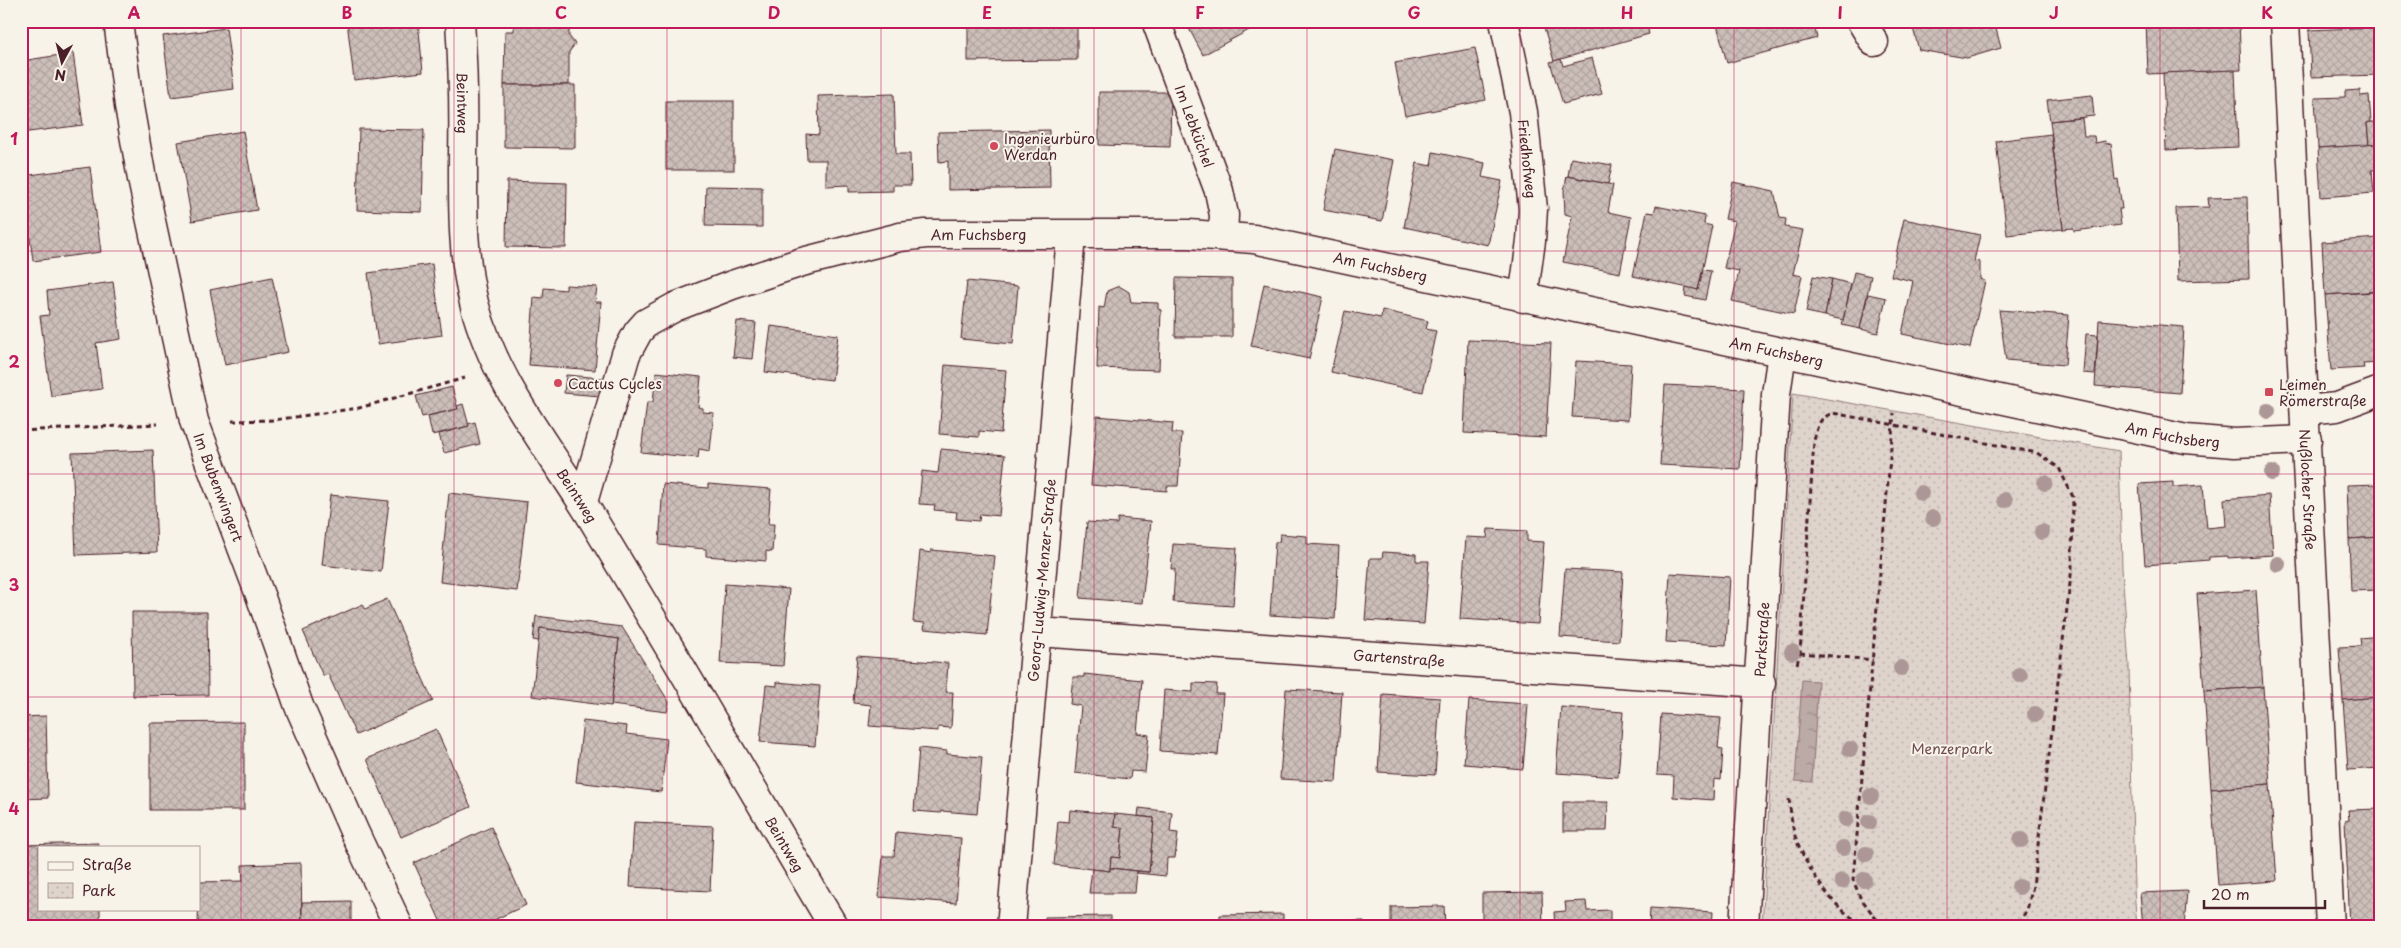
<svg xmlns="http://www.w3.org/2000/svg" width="2401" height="948" font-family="'Playpen Sans',sans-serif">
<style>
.park{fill:url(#park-dots);stroke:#947a7c}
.water{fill:url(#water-ripples);stroke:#8e7275}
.building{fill:url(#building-cross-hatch);stroke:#4a1f2b}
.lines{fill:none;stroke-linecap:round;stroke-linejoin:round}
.street-casing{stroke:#4a1f2b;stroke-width:31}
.path{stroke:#4a1f2b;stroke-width:3;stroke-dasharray:5 4;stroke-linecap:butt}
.street{stroke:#f7f3e8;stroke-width:28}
.tree{fill:#ac9796}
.grid{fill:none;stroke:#c2185b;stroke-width:1;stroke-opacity:0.55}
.poi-dot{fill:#d1495b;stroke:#f7f3e8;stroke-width:2}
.labels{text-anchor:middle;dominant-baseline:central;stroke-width:4;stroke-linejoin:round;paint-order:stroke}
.street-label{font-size:14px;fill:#4a1f2b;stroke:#f7f3e8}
.poi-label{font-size:14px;fill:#4a1f2b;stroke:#f7f3e8;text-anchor:start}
.park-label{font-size:14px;fill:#6f4c53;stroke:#f7f3e8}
.neatline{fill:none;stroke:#c2185b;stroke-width:2}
.grid-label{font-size:16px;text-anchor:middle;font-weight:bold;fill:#c2185b}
</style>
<defs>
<pattern id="park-dots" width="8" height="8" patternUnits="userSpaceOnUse" patternTransform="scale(1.25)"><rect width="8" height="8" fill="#ded4cc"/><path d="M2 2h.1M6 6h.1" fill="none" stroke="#c0b6af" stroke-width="1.8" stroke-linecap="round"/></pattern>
<pattern id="water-ripples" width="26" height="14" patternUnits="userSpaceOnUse" patternTransform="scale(1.25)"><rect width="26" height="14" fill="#bcaaa7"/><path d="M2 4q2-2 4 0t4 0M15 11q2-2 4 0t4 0" fill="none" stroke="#9b8a88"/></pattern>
<pattern id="building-cross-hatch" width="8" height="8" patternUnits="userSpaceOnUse" patternTransform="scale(1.25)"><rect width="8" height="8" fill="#ccbfb9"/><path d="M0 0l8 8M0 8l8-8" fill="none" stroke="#b1a49f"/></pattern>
</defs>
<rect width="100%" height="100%" fill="#f7f3e8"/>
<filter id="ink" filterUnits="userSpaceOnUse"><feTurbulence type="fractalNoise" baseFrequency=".02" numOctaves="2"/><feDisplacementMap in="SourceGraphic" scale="10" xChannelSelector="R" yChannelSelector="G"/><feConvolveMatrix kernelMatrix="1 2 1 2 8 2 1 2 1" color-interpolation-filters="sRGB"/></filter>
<g filter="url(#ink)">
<polygon class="park" points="1793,393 2119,451 2122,568 2129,666 2134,889 2137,927 1762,927"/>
<polygon class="water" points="1802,680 1818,681 1812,782 1795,781"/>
<g class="building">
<polygon points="347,21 418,21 423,72 354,80"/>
<polygon points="968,21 1077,21 1077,60 968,61"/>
<polygon points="1185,21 1261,21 1262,23 1203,55"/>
<polygon points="1542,21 1646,21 1649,34 1554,61"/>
<polygon points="1716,21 1813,21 1817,38 1727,63"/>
<polygon points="1911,21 1994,21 2001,48 1967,58 1919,50"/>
<polygon points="2146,21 2239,21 2241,70 2148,74"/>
<polygon points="514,23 566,23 566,30 569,29 569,36 575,44 569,52 569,85 504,85 505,31 514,31"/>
<polygon points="2380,27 2380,75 2311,77 2309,30"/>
<polygon points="226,28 234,89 171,97 163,36"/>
<polygon points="1475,48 1486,100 1405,116 1395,63"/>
<polygon points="73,53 83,125 21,133 21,61"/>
<polygon points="1592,58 1602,94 1563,104 1550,62 1561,59 1563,66"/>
<polygon points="2235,70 2238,147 2166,150 2163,73"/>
<polygon points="504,85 575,85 575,148 504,147"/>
<polygon points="2360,90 2360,96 2369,95 2371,122 2367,123 2369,145 2318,148 2315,98 2345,97 2345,91"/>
<polygon points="1099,92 1171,92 1170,147 1099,145"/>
<polygon points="894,94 896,154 910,154 911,185 893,185 893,191 849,192 849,185 826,186 826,160 807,160 806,134 819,135 818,96"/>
<polygon points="2092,95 2094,116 2050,121 2047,100"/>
<rect x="666" y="101" width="68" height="69"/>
<polygon points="2082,118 2084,136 2094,136 2095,143 2105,141 2106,144 2111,143 2115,180 2118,179 2122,209 2119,209 2121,225 2074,231 2073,228 2063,229 2050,121"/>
<polygon points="2371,122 2380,122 2380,144 2369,145 2367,123"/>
<polygon points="359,129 424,130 422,212 357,210"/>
<polygon points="1049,130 1050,188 948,190 948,161 939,162 938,132"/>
<polygon points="243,131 257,210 192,221 178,142"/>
<polygon points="2051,134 2063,229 2007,235 1996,141"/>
<polygon points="2380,144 2380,169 2372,170 2374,193 2321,197 2318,148"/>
<polygon points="1335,149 1394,160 1382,221 1323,210"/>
<polygon points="1433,152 1485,163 1482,177 1502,181 1488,245 1404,227 1417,163 1431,166"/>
<polygon points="1571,158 1612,165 1608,184 1568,176"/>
<polygon points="90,167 101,252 33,261 22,176"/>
<polygon points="1567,176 1613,185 1608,212 1631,217 1620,273 1563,262 1572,216 1565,214 1564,191"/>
<polygon points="507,181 567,183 566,248 506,247"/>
<polygon points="1733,182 1774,191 1780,218 1786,219 1785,227 1803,230 1793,274 1802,276 1794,314 1732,301 1739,271 1724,268 1735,221 1725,219"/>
<polygon points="706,186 762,187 762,227 705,226"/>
<polygon points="2247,197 2249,279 2178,281 2176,208 2209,207 2208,198"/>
<polygon points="1656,206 1705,216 1704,224 1712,226 1698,290 1633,276 1647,212 1654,213"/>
<polygon points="1904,219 1980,235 1974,261 1980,262 1980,279 1985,281 1970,348 1902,334 1913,281 1891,276"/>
<polygon points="2379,238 2380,291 2325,295 2322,242"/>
<polygon points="432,264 442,335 378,344 368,273"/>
<polygon points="1703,270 1711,271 1705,300 1685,296 1686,287 1698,290"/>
<polygon points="1854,272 1871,276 1860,329 1842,325"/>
<polygon points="1813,276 1832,279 1825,316 1806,312"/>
<polygon points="272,277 288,352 225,365 210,290"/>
<polygon points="1176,278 1232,279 1232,337 1175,337"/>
<polygon points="1832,279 1851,284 1843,320 1825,316"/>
<polygon points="967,281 1018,286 1013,344 961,339"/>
<polygon points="113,282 121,339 96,343 102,389 51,396 40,316 49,315 47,291"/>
<polygon points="1264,284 1323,297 1309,359 1251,346"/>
<polygon points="566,285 597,287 595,302 601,302 595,370 529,365 534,297 543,298 544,288 566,290"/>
<polygon points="1119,286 1129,292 1131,302 1158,303 1158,309 1161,310 1159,370 1097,368 1099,307 1104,308 1107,291"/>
<polygon points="2380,291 2380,316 2376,316 2374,292"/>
<polygon points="2374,292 2379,363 2363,364 2364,368 2331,370 2325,295"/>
<polygon points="1868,294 1886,298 1878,333 1860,329"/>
<polygon points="1382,310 1428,321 1426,329 1436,331 1423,392 1331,372 1345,311 1381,318"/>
<polygon points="1999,310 2069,315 2065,365 2006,360"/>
<polygon points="2099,320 2184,327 2180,393 2095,386"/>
<polygon points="737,321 756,323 752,359 733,357"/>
<polygon points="771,326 838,335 832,380 765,372"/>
<polygon points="2086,334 2098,335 2095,374 2083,373"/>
<polygon points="1468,340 1551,343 1546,437 1464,433"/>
<polygon points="1576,361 1631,364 1628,420 1572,417"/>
<polygon points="945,365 1006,370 1001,433 979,431 979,437 939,434"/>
<polygon points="656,372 701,377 698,407 703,408 703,412 714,413 710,451 699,449 698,458 641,452 647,402 653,402"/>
<polygon points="566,375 602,378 600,396 564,393"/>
<polygon points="1665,385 1744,389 1740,469 1660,465"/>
<polygon points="452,387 458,409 422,417 416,396"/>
<polygon points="463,404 469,426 432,435 428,416 458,409 457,406"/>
<polygon points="1097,416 1173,423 1172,433 1182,433 1178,486 1167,486 1167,491 1091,485"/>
<polygon points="475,422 480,444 444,453 439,434 469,426 468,424"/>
<polygon points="941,449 1005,455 999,516 980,514 979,521 956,519 957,512 934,510 935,505 919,504 922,471 938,473"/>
<polygon points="153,450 157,552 76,555 72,453"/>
<polygon points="2173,482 2173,487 2203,485 2207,528 2226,526 2224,499 2269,495 2273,555 2228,558 2228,556 2209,557 2209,560 2145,565 2139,484"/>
<polygon points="663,484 708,488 708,484 771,489 768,524 774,524 772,552 766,551 766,561 706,556 706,549 659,545"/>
<polygon points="2380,484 2380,537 2349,539 2347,485"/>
<polygon points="449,493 527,502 517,591 440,582"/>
<polygon points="330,495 389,501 381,572 322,565"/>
<polygon points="1118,518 1151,521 1142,603 1080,598 1087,522 1117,524"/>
<polygon points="1488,529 1527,531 1527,541 1544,542 1538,624 1460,619 1466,537 1487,538"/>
<polygon points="1280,534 1307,536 1307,544 1339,546 1335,619 1270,615 1275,542 1279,542"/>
<polygon points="2380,537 2380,590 2351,591 2349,539"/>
<polygon points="1173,544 1237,548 1233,606 1173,602 1175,569 1171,569"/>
<polygon points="931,550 995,556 987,635 924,629 925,623 913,622 920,551 931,553"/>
<polygon points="1383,552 1416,554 1416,561 1429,561 1424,624 1365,620 1370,558 1382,558"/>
<polygon points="1565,569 1623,572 1619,641 1560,637"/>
<polygon points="1670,573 1730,577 1726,645 1666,642"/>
<polygon points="725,584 789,589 783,666 720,663"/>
<polygon points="2256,590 2263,687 2204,691 2197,594"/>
<polygon points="387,599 433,701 356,735 328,674 323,676 303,631 363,604 365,609"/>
<polygon points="132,612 207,612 208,695 133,696"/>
<polygon points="536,616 622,627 669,702 667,712 611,705 619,639 540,628 539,641 533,640"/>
<polygon points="540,628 619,639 611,706 532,696"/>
<polygon points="2380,636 2380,697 2343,700 2339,647 2361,646 2360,638"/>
<polygon points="857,656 948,663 946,692 953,692 951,728 938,727 938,731 869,726 871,705 853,703"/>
<polygon points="1084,674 1142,680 1137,733 1149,735 1145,772 1131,771 1130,779 1075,773 1081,706 1070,704 1073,677 1084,677"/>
<polygon points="777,682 820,686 815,746 760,742 766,685 777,686"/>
<polygon points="1193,683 1217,684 1216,694 1223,694 1218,755 1160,751 1164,690 1193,692"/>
<polygon points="2263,687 2270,784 2211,789 2204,691"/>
<polygon points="1286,689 1342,692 1336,782 1280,779"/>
<polygon points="1383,694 1440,698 1435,775 1378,772"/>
<polygon points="2380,697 2380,768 2348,770 2343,700"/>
<polygon points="1469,700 1528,704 1523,769 1464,764"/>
<polygon points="1561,707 1623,712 1618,777 1556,773"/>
<polygon points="1661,714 1721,718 1718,748 1723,749 1721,780 1714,779 1713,800 1673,797 1674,776 1657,775"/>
<polygon points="46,716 48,798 21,799 21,717"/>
<polygon points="583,721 627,726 626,734 667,739 661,792 576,782"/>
<polygon points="244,722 244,810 150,810 150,723"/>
<polygon points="436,729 471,807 401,837 367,759"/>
<polygon points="919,748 947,751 947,754 982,757 977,814 941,811 941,813 914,811"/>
<polygon points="2270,784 2277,881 2218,885 2211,789"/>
<polygon points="1563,802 1608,802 1607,831 1563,831"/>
<polygon points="1139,808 1172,812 1170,832 1178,833 1175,858 1167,858 1166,876 1137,873 1137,871 1149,872 1154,818 1138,816"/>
<polygon points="2380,809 2380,927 2350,927 2345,821 2349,820 2348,810"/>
<polygon points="1070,810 1115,814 1114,827 1123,828 1120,858 1111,857 1110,871 1054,865 1058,821 1069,822"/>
<polygon points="1115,814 1154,818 1149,872 1110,868 1111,857 1120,858 1123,828 1114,827"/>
<polygon points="634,822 713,826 710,891 630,887"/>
<polygon points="491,827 526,905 479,927 443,927 414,863"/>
<polygon points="896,832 961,838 956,903 879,897 883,856 894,856"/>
<polygon points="98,843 98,847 39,847 39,909 100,909 100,927 21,927 21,845"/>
<polygon points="301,863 302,927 198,927 199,882 243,881 242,865"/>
<polygon points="1110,868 1137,871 1135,893 1089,893 1092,869 1110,871"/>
<polygon points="2187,891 2184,927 2143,927 2140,893"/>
<polygon points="1542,892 1543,927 1482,927 1482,893"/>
<polygon points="351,901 351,927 302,927 302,902"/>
<polygon points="1586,901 1587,911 1610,910 1610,927 1555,927 1554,912 1566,911 1565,902"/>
<polygon points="1444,906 1445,927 1391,927 1391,907"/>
<polygon points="1650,908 1713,912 1712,927 1649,927"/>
<polygon points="1283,914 1283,927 1220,927 1220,915"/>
<polygon points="1111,916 1111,927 1045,927 1045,917"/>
<polygon points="1364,921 1364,927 1305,927 1305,923"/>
<polygon points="685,923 735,927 685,927"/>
<polygon points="1196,925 1196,927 1137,927 1137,926"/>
</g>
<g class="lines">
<defs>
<g id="street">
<path id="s1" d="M118 21 129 106 142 179 194 421 260 595 299 706 354 831 399 927"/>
<path id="s2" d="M460 21C463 67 464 112 463 157 463 207 462 255 474 303 495 385 552 451 595 523 676 657 754 792 834 927"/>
<path id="s3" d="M1156 21 1219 191 1224 215 1223 235"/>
<path id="s4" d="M1504 21 1523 112 1533 209 1531 241 1523 298"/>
<polyline points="1861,21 1874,42"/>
<path id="s5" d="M2285 21 2330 927"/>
<polyline points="2305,410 2337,407 2380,391"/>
<path id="s6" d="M583 502 626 354 638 332 646 323 675 307 732 285 802 262 900 237 926 234H1189L1254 239 2186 439 2234 443 2307 440"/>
<path id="s7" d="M1038 632 1761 683"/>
<path id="s8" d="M1011 927 1071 236"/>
<path id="s9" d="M1744 927 1776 394 1782 353"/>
</g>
</defs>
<use href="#street" class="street-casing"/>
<g class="path">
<polyline points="232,421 274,420 359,408 465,378"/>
<polyline points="21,431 158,424"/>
<polyline points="1800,653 1873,660"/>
<path d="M1797 664 1800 653 1814 441C1817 427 1818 418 1833 413L2037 453 2059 468 2073 497 2072 567 2033 886 2027 910 2016 927"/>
<path d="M1789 799C1791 814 1792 831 1798 844 1812 876 1836 914 1869 927"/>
<polyline points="1882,927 1860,897 1853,880 1894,413"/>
</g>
<use href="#street" class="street"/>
</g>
<g class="tree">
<circle cx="2268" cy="411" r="8"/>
<circle cx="2272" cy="473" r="8"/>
<circle cx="2045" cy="483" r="8"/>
<circle cx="1921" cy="493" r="8"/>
<circle cx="2005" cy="500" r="8"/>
<circle cx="1933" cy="518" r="8"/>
<circle cx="2042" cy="532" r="8"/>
<circle cx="2278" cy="564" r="8"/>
<circle cx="1792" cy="652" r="8"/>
<circle cx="1901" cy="668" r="8"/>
<circle cx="2020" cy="675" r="8"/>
<circle cx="2035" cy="714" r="8"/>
<circle cx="1850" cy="749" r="8"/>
<circle cx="1871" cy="796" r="8"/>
<circle cx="1846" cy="819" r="8"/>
<circle cx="1869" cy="822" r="8"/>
<circle cx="2021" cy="840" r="8"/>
<circle cx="1843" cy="848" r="8"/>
<circle cx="1866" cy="854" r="8"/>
<circle cx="1864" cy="880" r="8"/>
<circle cx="1842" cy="881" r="8"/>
<circle cx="2019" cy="887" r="8"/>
</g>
</g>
<path class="grid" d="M241 21V927M454 21V927M667 21V927M881 21V927M1094 21V927M1307 21V927M1520 21V927M1734 21V927M1947 21V927M2160 21V927M21 251H2380M21 474H2380M21 697H2380"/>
<g class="poi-dot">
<circle cx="994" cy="146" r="5"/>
<circle cx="558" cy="383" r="5"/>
<rect x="2264" y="387" width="10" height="10" rx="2.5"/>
</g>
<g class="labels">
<g class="street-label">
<text stroke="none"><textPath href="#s2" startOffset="82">Beintweg</textPath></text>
<text stroke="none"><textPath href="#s3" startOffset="112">Im Lebküchel</textPath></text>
<text stroke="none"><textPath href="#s4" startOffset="140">Friedhofweg</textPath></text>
<text stroke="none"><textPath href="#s6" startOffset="539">Am Fuchsberg</textPath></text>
<text stroke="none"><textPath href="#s6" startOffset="944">Am Fuchsberg</textPath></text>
<text stroke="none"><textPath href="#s6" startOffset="1349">Am Fuchsberg</textPath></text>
<text stroke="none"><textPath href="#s6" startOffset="1754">Am Fuchsberg</textPath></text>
<text stroke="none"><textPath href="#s1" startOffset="478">Im Bubenwingert</textPath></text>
<text stroke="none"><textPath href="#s5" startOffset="469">Nußlocher Straße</textPath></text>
<text stroke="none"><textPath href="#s2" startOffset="502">Beintweg</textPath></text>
<text stroke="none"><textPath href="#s8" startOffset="348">Georg-Ludwig-Menzer-Straße</textPath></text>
<text stroke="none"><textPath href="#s9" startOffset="288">Parkstraße</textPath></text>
<text stroke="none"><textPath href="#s7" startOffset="362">Gartenstraße</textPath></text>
<text stroke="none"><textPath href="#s2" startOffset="908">Beintweg</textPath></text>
</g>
<g class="poi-label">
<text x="1004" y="138">Ingenieurbüro<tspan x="1004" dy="16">Werdan</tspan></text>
<text x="568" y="383">Cactus Cycles</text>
<text x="2279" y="384">Leimen<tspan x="2279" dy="16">Römerstraße</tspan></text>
</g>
<g class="park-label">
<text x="1952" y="748">Menzerpark</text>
</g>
</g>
<rect width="2401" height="948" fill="none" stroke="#f7f3e8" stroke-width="55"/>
<rect x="38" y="846" width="162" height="65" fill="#f7f3e8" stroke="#b29e9c"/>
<rect x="48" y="862" width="25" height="8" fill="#f7f3e8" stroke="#b29e9c"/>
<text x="82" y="870" font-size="15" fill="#4a1f2b">Straße</text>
<rect x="48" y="883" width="25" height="15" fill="url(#park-dots)" stroke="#b29e9c"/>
<text x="82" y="896" font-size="15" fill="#4a1f2b">Park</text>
<g transform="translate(62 62) rotate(187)" stroke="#f7f3e8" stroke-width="4" paint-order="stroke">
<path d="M0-4L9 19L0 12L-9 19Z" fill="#4a1f2b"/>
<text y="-8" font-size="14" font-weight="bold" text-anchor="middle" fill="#4a1f2b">N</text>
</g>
<path d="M2204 900v8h121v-8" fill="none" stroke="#4a1f2b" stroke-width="2.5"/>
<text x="2211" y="900" font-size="15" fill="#4a1f2b" stroke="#f7f3e8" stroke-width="4" paint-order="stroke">20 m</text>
<rect x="28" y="28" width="2346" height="892" class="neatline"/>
<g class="grid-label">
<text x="134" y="19">A</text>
<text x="347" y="19">B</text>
<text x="561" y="19">C</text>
<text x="774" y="19">D</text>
<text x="987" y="19">E</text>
<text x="1200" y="19">F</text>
<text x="1414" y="19">G</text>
<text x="1627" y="19">H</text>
<text x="1840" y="19">I</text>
<text x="2054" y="19">J</text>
<text x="2267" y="19">K</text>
<text x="14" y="145">1</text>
<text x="14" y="368">2</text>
<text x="14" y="591">3</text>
<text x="14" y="815">4</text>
</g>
</svg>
